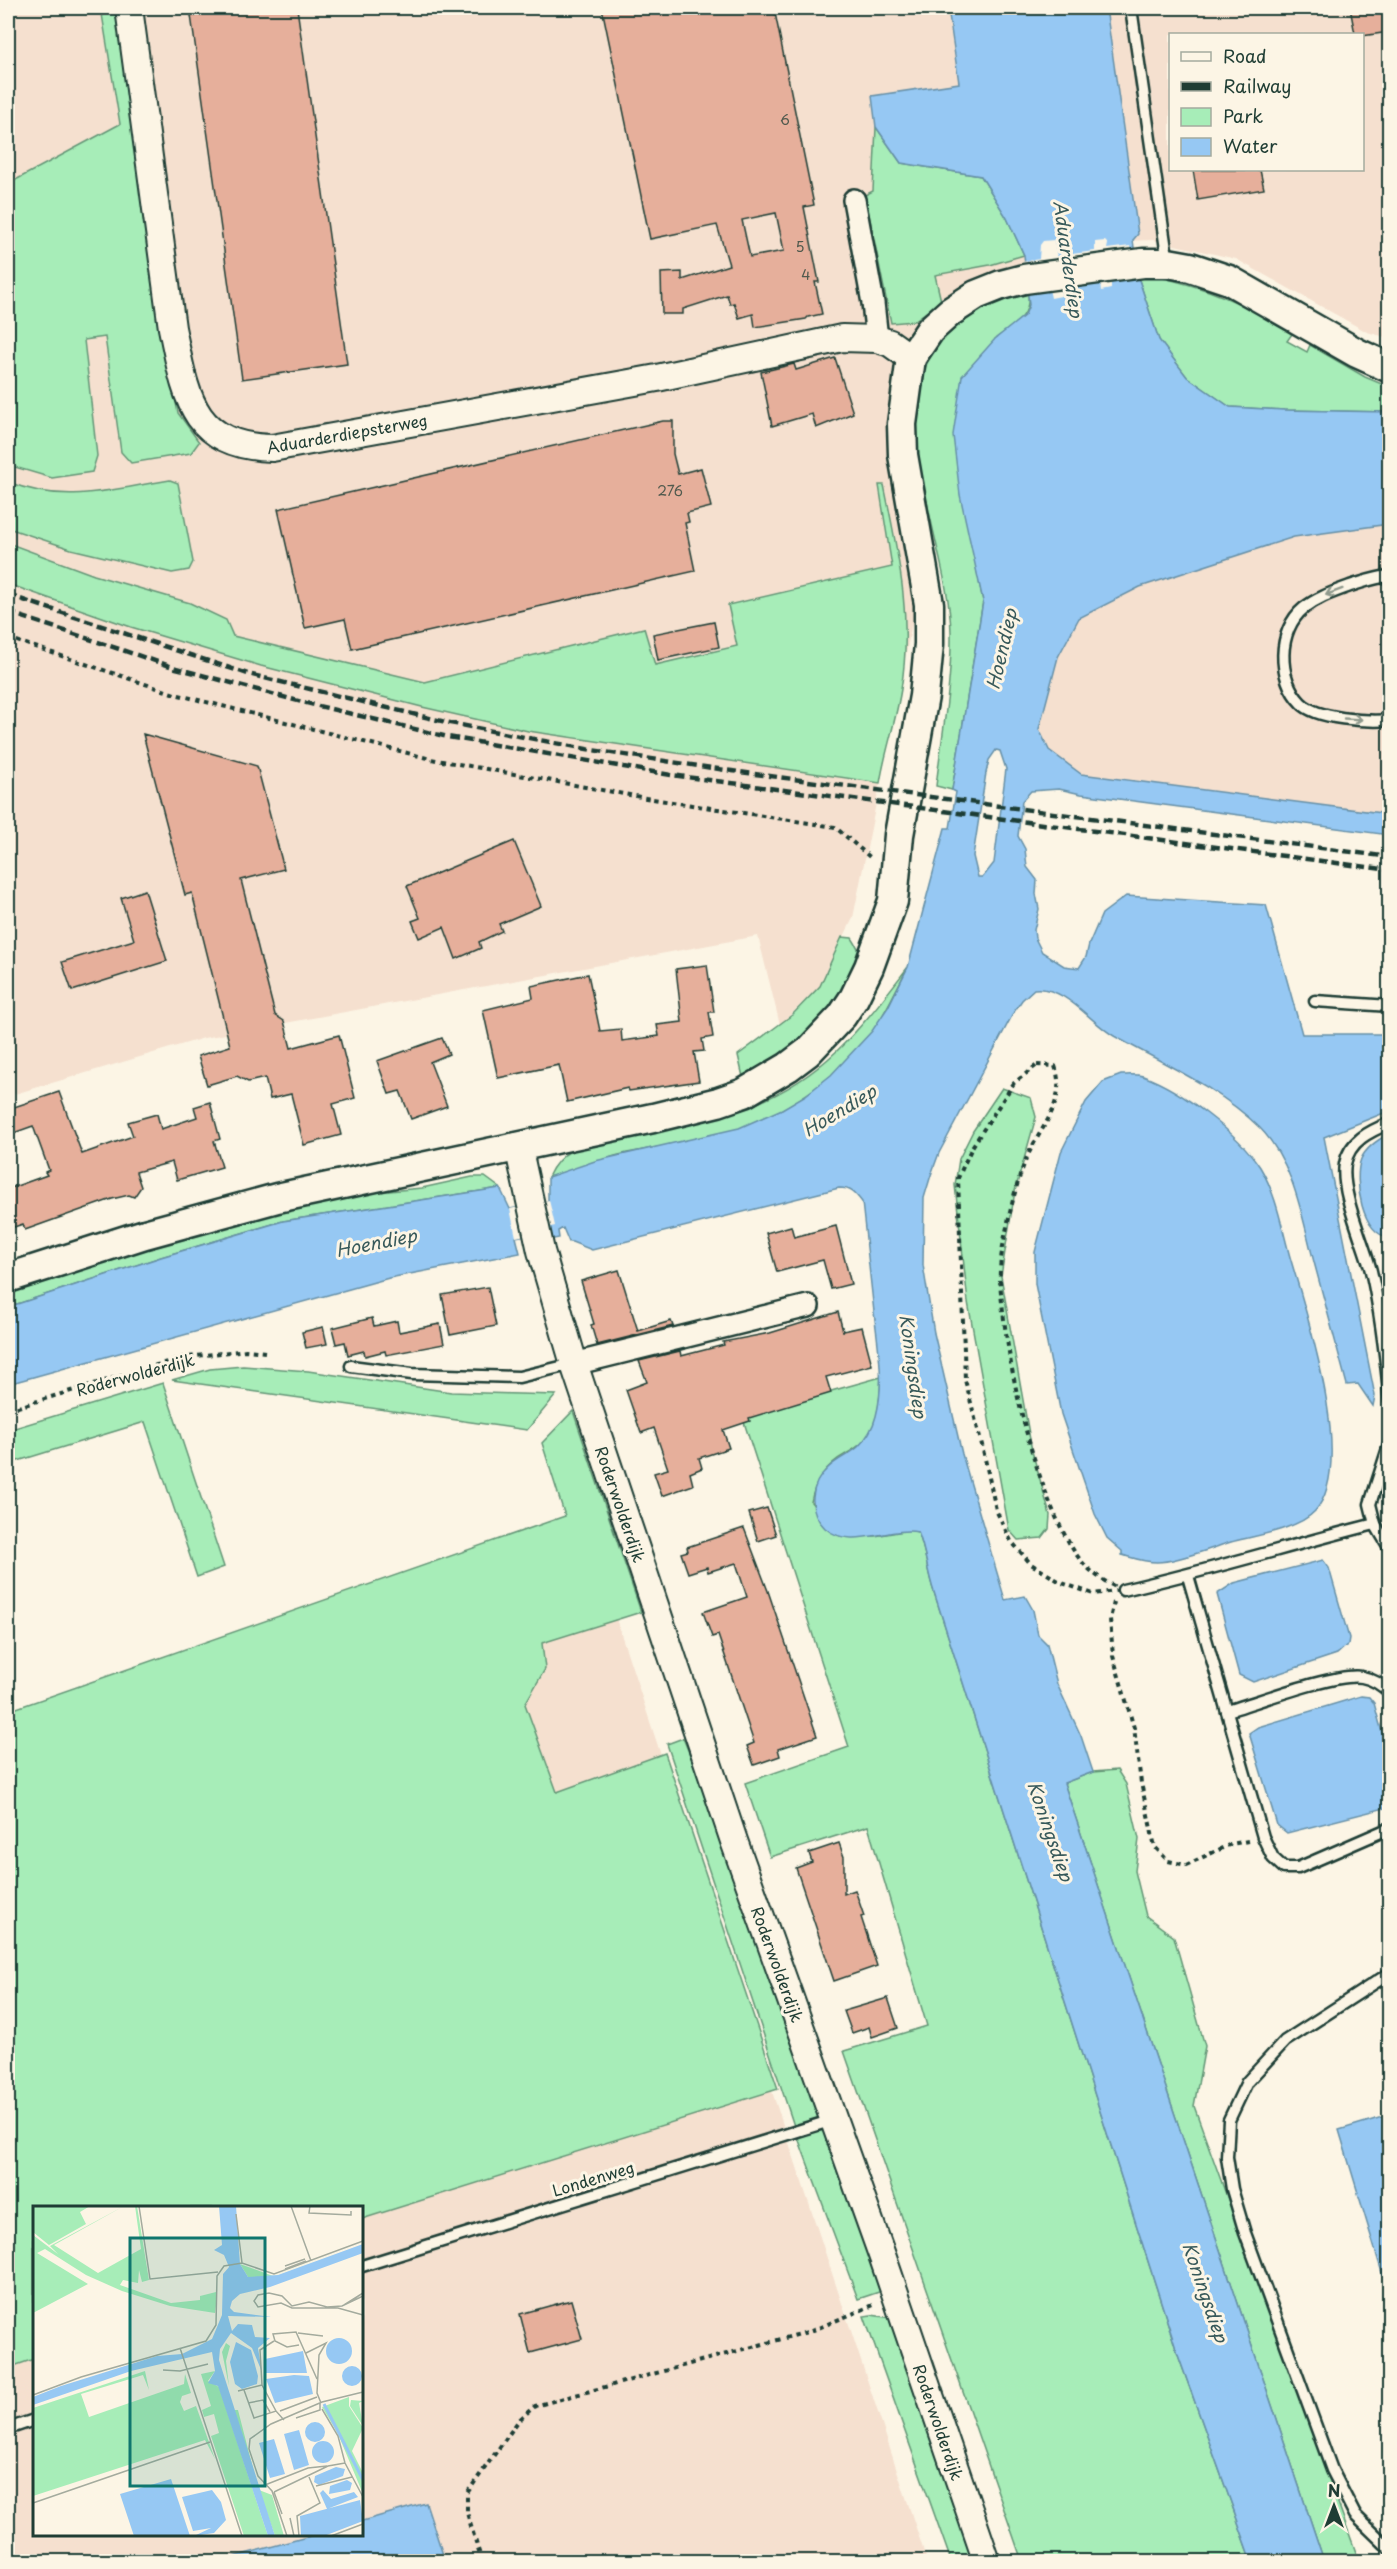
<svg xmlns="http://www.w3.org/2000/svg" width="1397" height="2569" font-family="'Playpen Sans',sans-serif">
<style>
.built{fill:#f5e0cf;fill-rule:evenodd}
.green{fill:#a7edb8;stroke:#639576;stroke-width:1.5}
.water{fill:#96c8f3;stroke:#6690a7;stroke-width:1.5;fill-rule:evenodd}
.pier{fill:#fcf5e5}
.building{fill:#e6af9b;stroke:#1f3d34;stroke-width:1.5;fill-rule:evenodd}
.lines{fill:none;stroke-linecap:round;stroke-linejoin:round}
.service-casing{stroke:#1f3d34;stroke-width:15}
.minor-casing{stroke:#1f3d34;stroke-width:26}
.tertiary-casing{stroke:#1f3d34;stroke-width:30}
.secondary-casing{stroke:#1f3d34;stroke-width:33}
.path{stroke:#1f3d34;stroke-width:4;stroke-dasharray:4.5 4.5;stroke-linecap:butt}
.service{stroke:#fcf5e5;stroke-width:10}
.minor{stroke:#fcf5e5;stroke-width:21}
.tertiary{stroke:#fcf5e5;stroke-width:26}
.secondary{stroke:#fcf5e5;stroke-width:28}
.rail{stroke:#1f3d34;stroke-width:4.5;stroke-dasharray:9 4.5;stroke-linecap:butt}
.oneway{stroke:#8e998c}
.labels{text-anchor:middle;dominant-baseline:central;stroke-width:6;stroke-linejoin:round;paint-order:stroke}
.number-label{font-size:14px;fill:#515a4e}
.street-label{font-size:16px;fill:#1f3d34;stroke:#fcf5e5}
.water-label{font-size:18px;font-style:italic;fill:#37595a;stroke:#fcf5e5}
.inset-river{fill:none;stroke:#96c8f3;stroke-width:3}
.inset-road{fill:none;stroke:#a4ab9e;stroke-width:1.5}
.view{fill:#0f766e;fill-opacity:0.15;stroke:#0f766e;stroke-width:3}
.inset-edge{fill:none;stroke:#1f3d34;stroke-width:3}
</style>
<rect width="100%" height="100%" fill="#fcf5e5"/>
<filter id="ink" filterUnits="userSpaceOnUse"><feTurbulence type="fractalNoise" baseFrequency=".0167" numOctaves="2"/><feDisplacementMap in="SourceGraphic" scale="12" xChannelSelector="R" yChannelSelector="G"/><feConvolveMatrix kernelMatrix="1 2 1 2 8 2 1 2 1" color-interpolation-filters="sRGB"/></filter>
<g filter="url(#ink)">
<g class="built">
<path d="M8 8H1389V338L1367 332 1236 259 1153 240 1065 243 923 569 853 918 820 986 780 1025 758 936 204 1038 8 1096ZM1170 34H1362V170H1170Z"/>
<polygon points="1389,505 1389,832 1087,785 1023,759 1047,617 1294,517"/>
<path d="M588 1534 927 2561 8 2562V1749ZM34 2208H362V2534H34Z"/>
</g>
<g class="green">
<polygon points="101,8 115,8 155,296 178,413 199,442 191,453 131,463 121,452 105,337 84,340 97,456 92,472 52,478 8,465 8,184 120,124"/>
<polygon points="876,127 901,163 981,176 1007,218 1024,255 990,265 935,275 941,301 914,321 891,323 865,195 873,191"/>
<path d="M1153 276C1205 286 1248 304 1292 334L1287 341 1307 352 1310 345 1365 377 1389 387V412L1284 410 1230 407 1187 377 1159 340 1138 277 1153 278Z"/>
<path d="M1028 294C1031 319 1012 325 995 339L976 566 983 601 952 790 936 786C942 735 952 683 951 632 949 539 870 394 957 324 963 319 969 313 975 310 992 301 1010 298 1028 294Z"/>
<path d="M170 480 178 483 193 562 189 570 172 573 71 549 8 528V482C65 505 112 489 170 480Z"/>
<path d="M879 485H884C898 553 913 620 901 689 896 721 885 752 880 783L528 731 422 707 261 666 131 627 8 584V543L94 575 190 603 226 620 233 636 425 682 644 628 655 665 737 646 728 605 892 567Z"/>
<path d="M842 937 852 938C860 950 863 958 861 972L800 1044 743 1077 738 1055 792 1015 820 986Z"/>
<path d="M908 967C896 989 887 1011 873 1031 840 1076 791 1110 738 1129 702 1141 663 1145 627 1153 600 1159 575 1170 548 1177 553 1166 561 1156 572 1150 588 1142 607 1140 625 1136 667 1127 713 1121 753 1105 826 1076 862 1026 908 967Z"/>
<polygon points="1002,1088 1031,1098 1036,1117 1015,1191 1001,1276 1032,1451 1050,1515 1049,1529 1042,1538 1018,1540 1009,1530 968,1302 955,1185 959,1159 973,1131"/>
<polygon points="472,1177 485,1177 500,1188 283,1221 161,1257 8,1307 8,1290 229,1222 356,1194 422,1188"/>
<polygon points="243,1366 308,1371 451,1392 556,1395 527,1430 172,1380 210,1369"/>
<path d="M881 1377C880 1396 879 1421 868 1437 862 1445 854 1449 846 1454 826 1465 815 1480 811 1502L840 1536H875L910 1530 918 1532C926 1551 927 1572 934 1592L1178 2355 1252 2561H1022L844 2051 927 2026 868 1826 770 1857 745 1783 849 1747 742 1416Z"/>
<polygon points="163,1383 224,1567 197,1577 145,1422 8,1464 8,1430"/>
<polygon points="573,1411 641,1612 542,1643 545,1669 525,1704 557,1792 665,1753 778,2089 362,2219 362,2208 34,2208 34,2359 8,2368 8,1711 565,1516 542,1443"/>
<polygon points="683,1738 742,1883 822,2126 882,2291 858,2299 797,2135 667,1744"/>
<polygon points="1117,1770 1126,1784 1139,1839 1135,1871 1146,1916 1174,1937 1205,2046 1194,2106 1358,2558 1355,2561 1324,2561 1064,1783 1093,1772"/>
<polygon points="871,2315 892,2318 979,2561 951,2561 864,2316"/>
</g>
<g class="water">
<path d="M948 8H1106L1138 234 1133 240 1138 277 1159 340 1187 377 1230 407 1284 410 1389 412V524L1294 537 1140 587 1079 618 1058 657 1039 729 1049 750 1081 774 1389 814V835L1081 794 1059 789 1031 791 1022 801 1018 836 1025 849 1027 867 1037 880 1036 894 1039 909 1034 930 1035 938 1042 952 1064 966 1079 968 1086 957 1089 944 1102 914 1126 896 1266 905 1302 1034H1389V1111L1324 1137 1375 1396 1373 1406 1358 1384 1347 1385C1336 1344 1325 1303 1314 1262 1302 1217 1294 1163 1260 1128 1218 1087 1164 1064 1114 1036 1091 1023 1064 985 1034 989L1022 1000 1014 1012 939 1153 931 1175 924 1198 923 1265 934 1333 962 1454 1005 1600 1025 1596 1033 1610 1038 1635 1047 1644 1057 1684 1081 1736 1093 1772 1064 1783 1324 2561H1252L1178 2355 934 1592C927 1572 926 1551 918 1532 889 1526 851 1551 825 1528 807 1510 810 1484 828 1468 837 1459 849 1455 858 1447 867 1438 873 1428 876 1416 885 1382 878 1346 874 1312 870 1275 866 1239 862 1202 855 1193 851 1188 839 1188L592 1250 572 1242H569L563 1228 558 1231 559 1238 549 1240 546 1231 516 1237 520 1253 389 1278 8 1384V1307L161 1257 283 1221 500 1188 510 1209 548 1201V1177L595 1161 739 1128 782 1109 806 1095 831 1075 872 1031 888 1007 908 967 945 828H950L956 792 952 790 983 601 960 495 953 435 962 376 995 339 1025 315 1029 305 1024 255 1007 218 981 176 901 163 876 127 872 96 959 83ZM996 750 1000 751 1006 769 994 863 983 877H978L973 856 986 773 989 760Z"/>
<path d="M1121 1075C1128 1075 1136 1074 1143 1076 1181 1090 1238 1133 1260 1167 1276 1193 1282 1228 1290 1257 1306 1312 1357 1465 1315 1511 1299 1529 1254 1536 1231 1542 1212 1548 1176 1562 1157 1562 1145 1562 1133 1558 1122 1555V1551L1107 1538 1095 1514 1061 1414 1035 1284V1252L1061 1152 1086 1102 1103 1082Z"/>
<path d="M1389 1134 1390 1237C1362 1237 1353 1179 1361 1159 1366 1148 1379 1139 1389 1134Z"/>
<polygon points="1323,1560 1329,1568 1349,1638 1348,1644 1337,1654 1253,1682 1239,1675 1217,1594 1234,1583"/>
<polygon points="1361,1696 1369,1697 1374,1703 1389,1758 1389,1807 1287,1833 1277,1825 1249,1733 1258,1727"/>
<polygon points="1389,2115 1390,2115 1389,2296 1339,2130"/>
<polygon points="426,2503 445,2561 219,2561 314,2535 362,2534 362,2521"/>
</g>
<g class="pier">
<polygon points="1054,240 1057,256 1095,251 1095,242 1105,241 1108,244 1107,249 1130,246 1135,276 1111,281 1111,289 1101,291 1100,282 1061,288 1061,296 1051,298 1049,289 1025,294 1022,262 1039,259 1040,245 1043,241"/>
<polygon points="549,1200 555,1226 546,1228 547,1230 516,1237 510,1209"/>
</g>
<g class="building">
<polygon points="190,8 297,8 347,364 242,379"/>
<path d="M602 8H774L814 205 804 207 819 282H815L822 314 808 317 806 319 755 327 753 314 739 318 734 303 730 304 727 295 683 309V314H662L661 273 682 272V280L729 265 717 225 650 239ZM776 213 784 251 750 257 742 220Z"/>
<polygon points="1350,8 1389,8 1389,32 1362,36 1355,34"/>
<polygon points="1193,170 1260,170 1264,189 1198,200"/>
<polygon points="835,358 853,413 816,428 812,414 772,426 761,372 794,364 796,370"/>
<polygon points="663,421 673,421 673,454 678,474 701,468 711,507 687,513 689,522 685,523 695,571 352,649 345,619 305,628 278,509"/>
<polygon points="714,622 719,647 658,660 653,634"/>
<polygon points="143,734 257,766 284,869 241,880 275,1015 284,1021 291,1048 339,1035 355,1098 333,1104 341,1135 304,1145 291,1094 270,1099 265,1078 248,1082 237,1076 207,1085 198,1056 230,1046 192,893 185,895"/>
<polygon points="514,841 541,906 499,924 502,931 479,942 481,948 456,959 444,927 419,938 412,921 420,918 407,886"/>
<polygon points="145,890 167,961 72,991 62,962 134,940 121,898"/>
<polygon points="707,965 714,1012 709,1012 713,1037 702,1039 704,1051 694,1052 699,1081 629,1091 628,1088 567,1102 559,1065 498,1078 483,1010 533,998 531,986 588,974 600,1031 621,1029 622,1041 659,1036 657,1025 682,1022 676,969"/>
<polygon points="442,1038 449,1054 430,1062 447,1106 411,1119 400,1091 389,1094 377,1061"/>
<polygon points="59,1092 82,1154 133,1136 128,1122 157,1114 161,1129 197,1117 194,1107 210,1102 220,1139 214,1141 222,1167 177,1180 172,1162 136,1172 141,1187 134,1197 129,1195 112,1199 25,1230 23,1224 8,1229 8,1189 47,1175 45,1172 49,1170 33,1126 8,1135 8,1109"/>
<polygon points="791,1226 794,1237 836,1226 851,1284 831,1289 823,1260 777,1272 766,1233"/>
<polygon points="619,1270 638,1331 671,1321 673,1326 597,1345 591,1325 594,1324 581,1281"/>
<polygon points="488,1287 496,1326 450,1335 442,1295"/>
<polygon points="838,1312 843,1331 862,1327 872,1365 826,1377 831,1393 749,1418 750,1421 723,1430 729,1448 699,1458 702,1468 690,1473 693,1485 662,1496 654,1473 668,1469 654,1428 641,1433 626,1390 647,1382 639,1361 680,1351 681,1356 724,1345 723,1342 770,1333"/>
<polygon points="372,1318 374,1326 397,1321 399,1332 440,1324 444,1344 386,1355 385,1351 365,1356 364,1351 348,1355 345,1342 336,1344 332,1328"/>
<polygon points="323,1327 327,1344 306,1348 302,1332"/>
<polygon points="767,1508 776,1535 758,1541 749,1513"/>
<polygon points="744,1528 768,1591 817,1736 778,1749 780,1756 754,1765 747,1746 754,1743 718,1635 712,1637 703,1612 747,1597 736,1563 708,1572 707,1567 688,1573 681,1553 688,1551 687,1547"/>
<polygon points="839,1843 844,1857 844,1894 855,1890 864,1916 861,1917 877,1966 834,1981 796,1868 812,1862 809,1853"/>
<polygon points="888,1998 898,2028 872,2037 869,2027 852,2033 844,2011"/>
<polygon points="571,2300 582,2339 530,2353 520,2314"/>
</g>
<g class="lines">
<defs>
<g id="service">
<polyline points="1131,8 1168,263"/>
<path d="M1390 576C1376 577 1363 582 1350 586 1334 592 1318 597 1304 608 1277 630 1277 679 1301 703 1316 719 1368 722 1390 720"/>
<polyline points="1315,1001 1390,1006"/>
<path d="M1390 1123C1370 1131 1349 1141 1345 1164 1340 1192 1364 1243 1371 1271 1381 1313 1386 1359 1390 1402"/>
<polyline points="351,1366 412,1374 519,1377 573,1364"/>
<polyline points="1390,1442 1370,1504 1375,1524 1390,1549"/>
<polyline points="1188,1576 1263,1837 1273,1858 1284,1868 1298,1868 1390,1828"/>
<path d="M1123 1590C1208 1571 1291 1545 1375 1524"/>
<path d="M1227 1711C1255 1703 1337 1672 1362 1677 1373 1679 1382 1685 1390 1693"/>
<polyline points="1390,1973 1285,2041 1247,2082 1229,2120 1227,2157 1232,2189 1245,2233 1332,2470 1355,2515 1390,2549"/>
<polyline points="362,2266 833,2120"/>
<polyline points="8,2429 34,2420"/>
</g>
<g id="minor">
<polyline points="854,200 873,303 877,339"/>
<polyline points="574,1364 808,1306"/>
</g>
<g id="tertiary">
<path d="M129 8 172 328C186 394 190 446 272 448L657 378 842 338 877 339 890 343 911 358"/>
<polyline points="518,1146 541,1251 574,1364 734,1841 883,2258 987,2562"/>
</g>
<polyline id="secondary" points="8,1278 145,1234 277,1198 653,1118 718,1102 744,1093 788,1067 808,1052 842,1016 854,998 869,967 893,901 899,835 924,696 929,644 929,604 903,455 902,424 911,358 930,330 950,312 976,295 1001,285 1024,279 1143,263 1168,263 1190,267 1229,280 1357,353 1390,368"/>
</defs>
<use href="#service" class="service-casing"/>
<use href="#minor" class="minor-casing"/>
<use href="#tertiary" class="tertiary-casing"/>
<use href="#secondary" class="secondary-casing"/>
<g class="path">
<polyline points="8,638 175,694 431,759 646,798 835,827 871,858"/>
<path d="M1037 1065 1055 1066C1068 1105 1038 1128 1025 1162 1017 1182 1011 1206 1007 1227 1003 1244 999 1265 1000 1281 1006 1361 1032 1484 1074 1551 1085 1569 1104 1583 1123 1590L1093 1594 1062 1583 1031 1564 1011 1541 996 1510 982 1445 965 1380 958 1178 972 1147 1014 1083Z"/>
<polyline points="8,1410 180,1358 246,1350 265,1352"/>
<polyline points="1114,1602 1110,1619 1113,1656 1134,1728 1141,1783 1155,1847 1168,1861 1186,1865 1231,1844 1248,1841"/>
<polyline points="482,2562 467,2513 467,2493 519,2420 535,2406 811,2331 876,2304"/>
</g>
<use href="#service" class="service"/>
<use href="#minor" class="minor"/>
<use href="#tertiary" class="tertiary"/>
<use href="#secondary" class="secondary"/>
<g class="rail">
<polyline points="8,595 248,674 450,723 592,750 732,771 1390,857"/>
<polyline points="8,612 176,668 302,702 448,737 671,775 1390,870"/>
</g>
</g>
<defs><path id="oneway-shaft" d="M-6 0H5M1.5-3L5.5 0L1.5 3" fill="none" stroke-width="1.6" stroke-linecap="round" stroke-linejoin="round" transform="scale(1.5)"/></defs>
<g class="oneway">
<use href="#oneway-shaft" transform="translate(1334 592) rotate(160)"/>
<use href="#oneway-shaft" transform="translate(1353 719) rotate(3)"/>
</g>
</g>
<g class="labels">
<g class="number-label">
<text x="785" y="119">6</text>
<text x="800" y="246">5</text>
<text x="806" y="274">4</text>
<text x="670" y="490">276</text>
</g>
<g class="street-label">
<text transform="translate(347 433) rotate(-10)">Aduarderdiepsterweg</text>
<text transform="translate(135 1374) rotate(-15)">Roderwolderdijk</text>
<text transform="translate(621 1504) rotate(71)">Roderwolderdijk</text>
<text transform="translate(778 1964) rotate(70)">Roderwolderdijk</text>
<text transform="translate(593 2178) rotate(-17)">Londenweg</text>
<text transform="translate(939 2422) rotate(71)">Roderwolderdijk</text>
</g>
<g class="water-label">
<text transform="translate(1069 259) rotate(82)">Aduarderdiep</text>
<text transform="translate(1001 649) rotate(-77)">Hoendiep</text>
<text transform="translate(839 1110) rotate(-31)">Hoendiep</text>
<text transform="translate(376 1242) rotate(-11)">Hoendiep</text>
<text transform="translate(914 1366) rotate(82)">Koningsdiep</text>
<text transform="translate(1051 1831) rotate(71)">Koningsdiep</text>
<text transform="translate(1206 2292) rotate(71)">Koningsdiep</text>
</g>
</g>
<g transform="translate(33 2206)">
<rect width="330" height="330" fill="#fcf5e5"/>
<path d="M0 0H57L47 6 53 18 16 39 0 26ZM91 0 21 39 65 67 108 43 102 0H104L116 74 109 76 106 64 105 77 90 74 87 79 138 97 167 94V90L183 86 182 78 184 93 182 107 137 100 89 85 53 69 12 43 4 47 55 78 0 107V29L25 48 17 40ZM330 37 237 71H215L207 58 240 70ZM193 137 197 140 193 155 196 180 189 146ZM112 165 116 184 110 169 48 188 56 211 151 178 152 168 158 187 149 190 147 196 151 205 163 200 182 253 172 234 0 290V202ZM182 165 175 175 186 181 235 330H211L178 230 186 227 181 208 171 211 169 204 178 200 168 168ZM316 191V200L330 222 319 245 330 267V288L305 228 289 201ZM318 194 330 195 326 197 330 220 317 200ZM199 204H205L225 282 223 275ZM226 284 239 289 251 330H242Z" fill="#a7edb8"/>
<path d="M186 0H203L207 58 215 71 245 69 330 38V47L237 81 207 88 199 95 197 102 201 106 239 111 195 110 199 125 205 118 219 119 222 131 237 132 225 142 229 166 219 142 198 127 187 143 186 154 242 330H235L185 180 175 177 182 165 179 146 98 165 0 199V191L28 180 124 150 149 148 179 133 189 109 190 68 196 61 191 49 181 44 189 39ZM293 145a13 13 0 1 1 26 0a13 13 0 1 1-26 0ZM203 136 218 144 225 170 224 178 209 183 202 178 197 156ZM270 145 274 167H232V153ZM309 170a10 10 0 1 1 20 0a10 10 0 1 1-20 0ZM261 169 276 170 280 188 242 197 233 173ZM272 226a10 10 0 1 1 20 0a10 10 0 1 1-20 0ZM266 224 276 259 261 264 251 228ZM241 233 252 268 237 272 226 237ZM279 246a11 11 0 1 1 22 0a11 11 0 1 1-22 0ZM303 261 312 263 310 270 286 279 281 276 282 270ZM138 273 157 330H101L87 288ZM314 274 319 277 317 284 296 288 297 280ZM179 284 188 296 193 314 181 327 161 330 178 322 160 325 149 291ZM290 284 298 293 321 286 325 291 294 303 287 287ZM327 294 330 315 291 330H268L267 310Z" fill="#96c8f3"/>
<path class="inset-river" d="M291 198 330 274"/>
<path class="inset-road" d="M106 0 117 73 185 66M258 0 278 55M277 0 276 7 318 9V5M203 8 209 57M252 60 272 53M252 63 273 55M330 90 309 100 294 101 276 96 259 100 249 90 236 87 225 89 221 95 225 101 248 97 259 102H305L330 109M311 99 330 87M265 127 290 130M241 135 227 144 229 179 243 205M266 139 254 141 242 135 240 128 263 126 284 173M147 142 209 330M273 147 293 137 286 149 284 187 288 197M130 164 147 165 175 158M211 184 221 212 243 205 251 214M205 185 229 179M0 189 48 171 173 135 183 119 184 70 191 60 209 57 241 68 330 35M215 197 230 194 237 206M289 203 305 230 312 257 330 291M247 205 284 191M263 212 287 204V197M232 279 275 262 294 260M283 280 319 271M241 286 295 260 312 257M241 286 249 308M0 297 177 236M257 312 261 330M254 330 239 285 225 270 216 243 217 233 238 218 289 196 330 186M266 330 264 310 287 297 276 271M298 330 330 318"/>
<path class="view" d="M97 32H232V280H97Z"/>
<rect width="330" height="330" class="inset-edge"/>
</g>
<rect width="1397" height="2569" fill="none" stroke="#fcf5e5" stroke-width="30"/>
<rect x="15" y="15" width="1367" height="2539" fill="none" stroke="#1f3d34" stroke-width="2" filter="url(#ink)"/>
<rect x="1169" y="33" width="195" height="138" fill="#fcf5e5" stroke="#a4ab9e" stroke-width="1.5"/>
<rect x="1181" y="52" width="30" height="9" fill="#fcf5e5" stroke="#a4ab9e" stroke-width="1.5"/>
<text x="1223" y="63" font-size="18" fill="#1f3d34">Road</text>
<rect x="1181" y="82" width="30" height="9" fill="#1f3d34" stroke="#a4ab9e" stroke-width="1.5"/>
<text x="1223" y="93" font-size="18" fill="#1f3d34">Railway</text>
<rect x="1181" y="108" width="30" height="18" fill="#a7edb8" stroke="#a4ab9e" stroke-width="1.5"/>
<text x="1223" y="123" font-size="18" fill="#1f3d34">Park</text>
<rect x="1181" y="138" width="30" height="18" fill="#96c8f3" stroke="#a4ab9e" stroke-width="1.5"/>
<text x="1223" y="153" font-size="18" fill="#1f3d34">Water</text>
<g transform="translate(1334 2506)" stroke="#fcf5e5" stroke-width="4.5" paint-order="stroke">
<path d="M0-4.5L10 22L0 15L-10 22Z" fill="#1f3d34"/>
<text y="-9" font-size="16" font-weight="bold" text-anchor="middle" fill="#1f3d34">N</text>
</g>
</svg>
